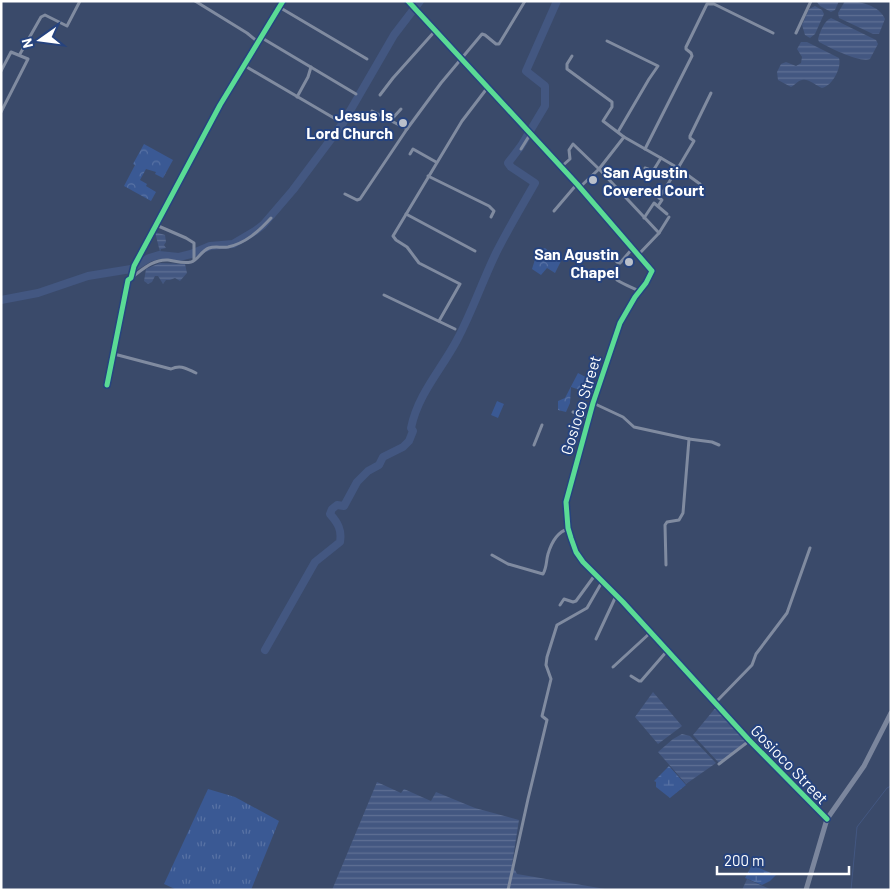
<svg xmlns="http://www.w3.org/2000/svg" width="892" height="891" font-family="Barlow,sans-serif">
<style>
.grass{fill:url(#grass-tufts)}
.forest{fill:url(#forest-crowns)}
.wetland{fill:url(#wetland-marsh)}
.green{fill:#3a5994}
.water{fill:url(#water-rules)}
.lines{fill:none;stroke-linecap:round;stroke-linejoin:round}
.stream{stroke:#435781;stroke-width:1}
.river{stroke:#435781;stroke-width:8}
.street{stroke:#808ba0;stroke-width:3}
.secondary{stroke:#7b869d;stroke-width:5}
.cycleway-casing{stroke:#26437e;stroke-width:8}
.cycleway{stroke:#5adb95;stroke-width:5}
.poi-dot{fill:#bac0cb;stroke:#26437e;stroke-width:2}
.labels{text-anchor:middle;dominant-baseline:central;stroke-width:4;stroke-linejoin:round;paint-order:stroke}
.poi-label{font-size:16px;font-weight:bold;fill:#fff;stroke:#26437e;text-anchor:end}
.street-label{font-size:16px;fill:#fff;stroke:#26437e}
</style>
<defs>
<pattern id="grass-tufts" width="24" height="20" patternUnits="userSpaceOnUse" patternTransform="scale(1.25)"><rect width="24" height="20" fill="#3a5994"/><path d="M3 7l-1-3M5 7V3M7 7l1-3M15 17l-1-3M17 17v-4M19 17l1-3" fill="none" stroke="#5872a4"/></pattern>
<pattern id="forest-crowns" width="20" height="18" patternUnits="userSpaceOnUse" patternTransform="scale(1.25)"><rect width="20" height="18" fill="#3a5994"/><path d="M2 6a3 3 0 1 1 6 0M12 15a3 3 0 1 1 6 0" fill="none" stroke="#5872a4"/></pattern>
<pattern id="wetland-marsh" width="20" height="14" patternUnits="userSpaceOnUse" patternTransform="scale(1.25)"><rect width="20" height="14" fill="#3a5994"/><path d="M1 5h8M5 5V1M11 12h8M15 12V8" fill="none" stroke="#5872a4"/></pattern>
<pattern id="water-rules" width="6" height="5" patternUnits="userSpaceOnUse" patternTransform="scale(1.25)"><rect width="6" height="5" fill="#435781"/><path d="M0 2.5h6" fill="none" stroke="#5f7094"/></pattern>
</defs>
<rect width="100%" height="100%" fill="#3a4a6a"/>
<polygon class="grass" points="208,789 235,797 279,821 251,890 177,890 164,884"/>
<g class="forest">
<polygon points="144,144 173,160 163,178 155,174 156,172 146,169 140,180 147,184 146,186 156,192 151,201 124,186 135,165 133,164"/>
<polygon points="545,248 561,261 555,273 547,268 541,275 532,269 538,250"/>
<polygon points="578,373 597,383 592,394 571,387 570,403 566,412 558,410 558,401 565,398"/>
</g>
<g class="wetland">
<polygon points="669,766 686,785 670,798 656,787 656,782 654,781"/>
<polygon points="752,865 776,875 770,881 762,885 745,878"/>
</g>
<polygon class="green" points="497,401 504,404 498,418 491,415"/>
<g class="water">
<polygon points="816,1 839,1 835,10 831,12 820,6"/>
<path d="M845 1C859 1 879 5 885 19L879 34H873L839 18 838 13Z"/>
<polygon points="815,6 822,10 824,14 815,34 810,38 805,35 802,25 809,9"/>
<path d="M831 18 876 40 878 44 870 59C860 63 830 48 819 42L818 39C820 32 824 21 831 18Z"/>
<path d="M801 42H807L839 58C842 68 832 86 822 88 817 86 808 78 802 80 797 81 795 85 791 87L778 80 777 72 781 64 786 62 796 66 801 63 802 57 797 49Z"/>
<polygon points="155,232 165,235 166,242 164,245 166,248 161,249 160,252"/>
<polygon points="160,263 185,264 187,273 180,281 175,278 170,280 166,280 163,284 158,276 155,276 152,282 148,284 144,281 146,269"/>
<polygon points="653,692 682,726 658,744 635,717"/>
<polygon points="717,706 747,741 719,763 693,735"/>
<polygon points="682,734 690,736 716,763 686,784 658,752 673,739"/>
<polygon points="377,782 401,793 404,789 431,801 436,792 475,808 519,820 512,864 517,874 611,890 332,890"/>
<polygon points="747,879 772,890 742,890"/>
</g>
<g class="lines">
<polyline class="stream" points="851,890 857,827 887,788 891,786"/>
<g class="river">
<polyline points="1,300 38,293 88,276 131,269 149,258 159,255 179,257 191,254 210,246 233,244 255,231 263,225 293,190 343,123 394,35 420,1"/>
<path d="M265 650 315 562 340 542C342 530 338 523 330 514L332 509 337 505 344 506 357 482 368 471 379 465 383 457 403 447 409 441 413 431 411 428C418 394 441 370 457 340 472 312 482 282 496 253 508 229 522 206 535 183L511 167 508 163 521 146 545 106V86L526 71 557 1"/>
</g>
<g class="street">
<polyline points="195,1 247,33 258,42"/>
<polyline points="279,7 367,59"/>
<polyline points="796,33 811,1"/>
<polyline points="262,38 356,94"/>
<polyline points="607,41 658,66 649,79 618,132"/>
<polyline points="20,54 41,17 45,15 67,26 80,1"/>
<polyline points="572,56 567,64 567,69 612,102 612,107 603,121 624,137 661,158"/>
<polyline points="245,66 339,121"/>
<polyline points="1,71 11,52 28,59 1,112"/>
<polyline points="380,95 393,78 435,31"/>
<polyline points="297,97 308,77 311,67"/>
<polyline points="372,111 407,129"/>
<polyline points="391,120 401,109"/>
<polyline points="521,149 531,133"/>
<polyline points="645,149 692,56 691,53 686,49 686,47 707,4 714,4 773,33"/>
<polyline points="410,154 413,149 436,162"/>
<polyline points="561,167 570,159 569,150 573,144 599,169 659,233 638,255"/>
<polyline points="645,168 653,171 661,158 678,168 694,141 690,138 690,136 711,93"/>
<polyline points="428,176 489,206 494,211 491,217"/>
<polyline points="580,187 599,169 624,137"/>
<polyline points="345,194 357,200 360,199 407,129 441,83 482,34 485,35 496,44 499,44 525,1"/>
<polyline points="658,206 662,200 659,198 678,168 700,184"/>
<polyline points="554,211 577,184"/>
<polyline points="406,214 475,251"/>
<polyline points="644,218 654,203 667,214"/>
<polyline points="156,225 186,238 194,243 194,260"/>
<polyline points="659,233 669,217"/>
<polyline points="610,253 617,262 620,263 632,249"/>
<path d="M131 278C142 270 153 259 168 260 176 261 183 264 191 262 198 260 201 251 209 248 215 246 221 248 228 247 246 243 259 231 271 218"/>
<path d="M617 280C625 285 631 287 639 291"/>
<polyline points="384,295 455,329"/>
<polyline points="439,321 460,284 419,263 407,247 396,240 393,236 462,121 488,87"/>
<path d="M114 354 171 369C181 364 187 369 196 373"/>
<polyline points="107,385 128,280 131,278 134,266 156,225 220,105 283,1"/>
<polyline points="593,403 623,417 634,427 689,439"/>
<polyline points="573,412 589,418"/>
<polyline points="534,445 542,425"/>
<path d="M492 555 508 564 543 574C547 567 546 561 548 554 551 544 557 532 568 529"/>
<polyline points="666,565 665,525 667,522 679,520 683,513 689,439 712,442 719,445"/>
<polyline points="560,605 564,599 573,602 576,601 595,575"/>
<polyline points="596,639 616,596"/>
<polyline points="613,667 650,633"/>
<polyline points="631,676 639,681 641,681 667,651"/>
<polyline points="715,703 752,665 756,654 787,613 810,548"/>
<polyline points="719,764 749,741"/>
<polyline points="508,890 528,799 547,720 542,716 551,679 546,665 547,657 557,625 587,608 602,582"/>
</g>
<g class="secondary">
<polyline points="408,1 577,184 652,271 646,283 635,297 620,323 593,403 566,502 568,528 571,538 576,552 583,562 623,602 749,740 827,819"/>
<polyline points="806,890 827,819 864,766 891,713"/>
</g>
<defs>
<g id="cycleway">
<polyline points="408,1 577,184 652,271 646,283 635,297 620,323 593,403 566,502 568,528 571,538 576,552 583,562 623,602 749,740 827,819"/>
<polyline points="107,385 128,280 131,278 134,266 156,225 220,105 283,1"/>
</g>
</defs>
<use href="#cycleway" class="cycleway-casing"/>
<use href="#cycleway" class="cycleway"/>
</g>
<g class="poi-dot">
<circle cx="403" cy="123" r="5"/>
<circle cx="593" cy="180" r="5"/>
<circle cx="629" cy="262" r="5"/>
</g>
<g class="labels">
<g class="poi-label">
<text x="393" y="114">Jesus Is<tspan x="393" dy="18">Lord Church</tspan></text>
<text x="603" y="171" text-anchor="start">San Agustin<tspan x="603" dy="18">Covered Court</tspan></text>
<text x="619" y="253">San Agustin<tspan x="619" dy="18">Chapel</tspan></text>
</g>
<g class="street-label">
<text transform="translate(580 405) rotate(-73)">Gosioco Street</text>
<text transform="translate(790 764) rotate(46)">Gosioco Street</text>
</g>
</g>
<rect width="892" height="891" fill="none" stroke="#ffffff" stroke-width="5"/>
<g transform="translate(40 40) rotate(256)" stroke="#26437e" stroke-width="4" paint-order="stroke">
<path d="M0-4L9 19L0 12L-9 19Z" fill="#ffffff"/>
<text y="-8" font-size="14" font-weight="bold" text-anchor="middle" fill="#ffffff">N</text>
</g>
<path d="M717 866v8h132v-8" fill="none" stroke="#ffffff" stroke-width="2.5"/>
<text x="724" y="866" font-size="15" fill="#ffffff" stroke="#26437e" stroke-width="4" paint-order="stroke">200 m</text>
</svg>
